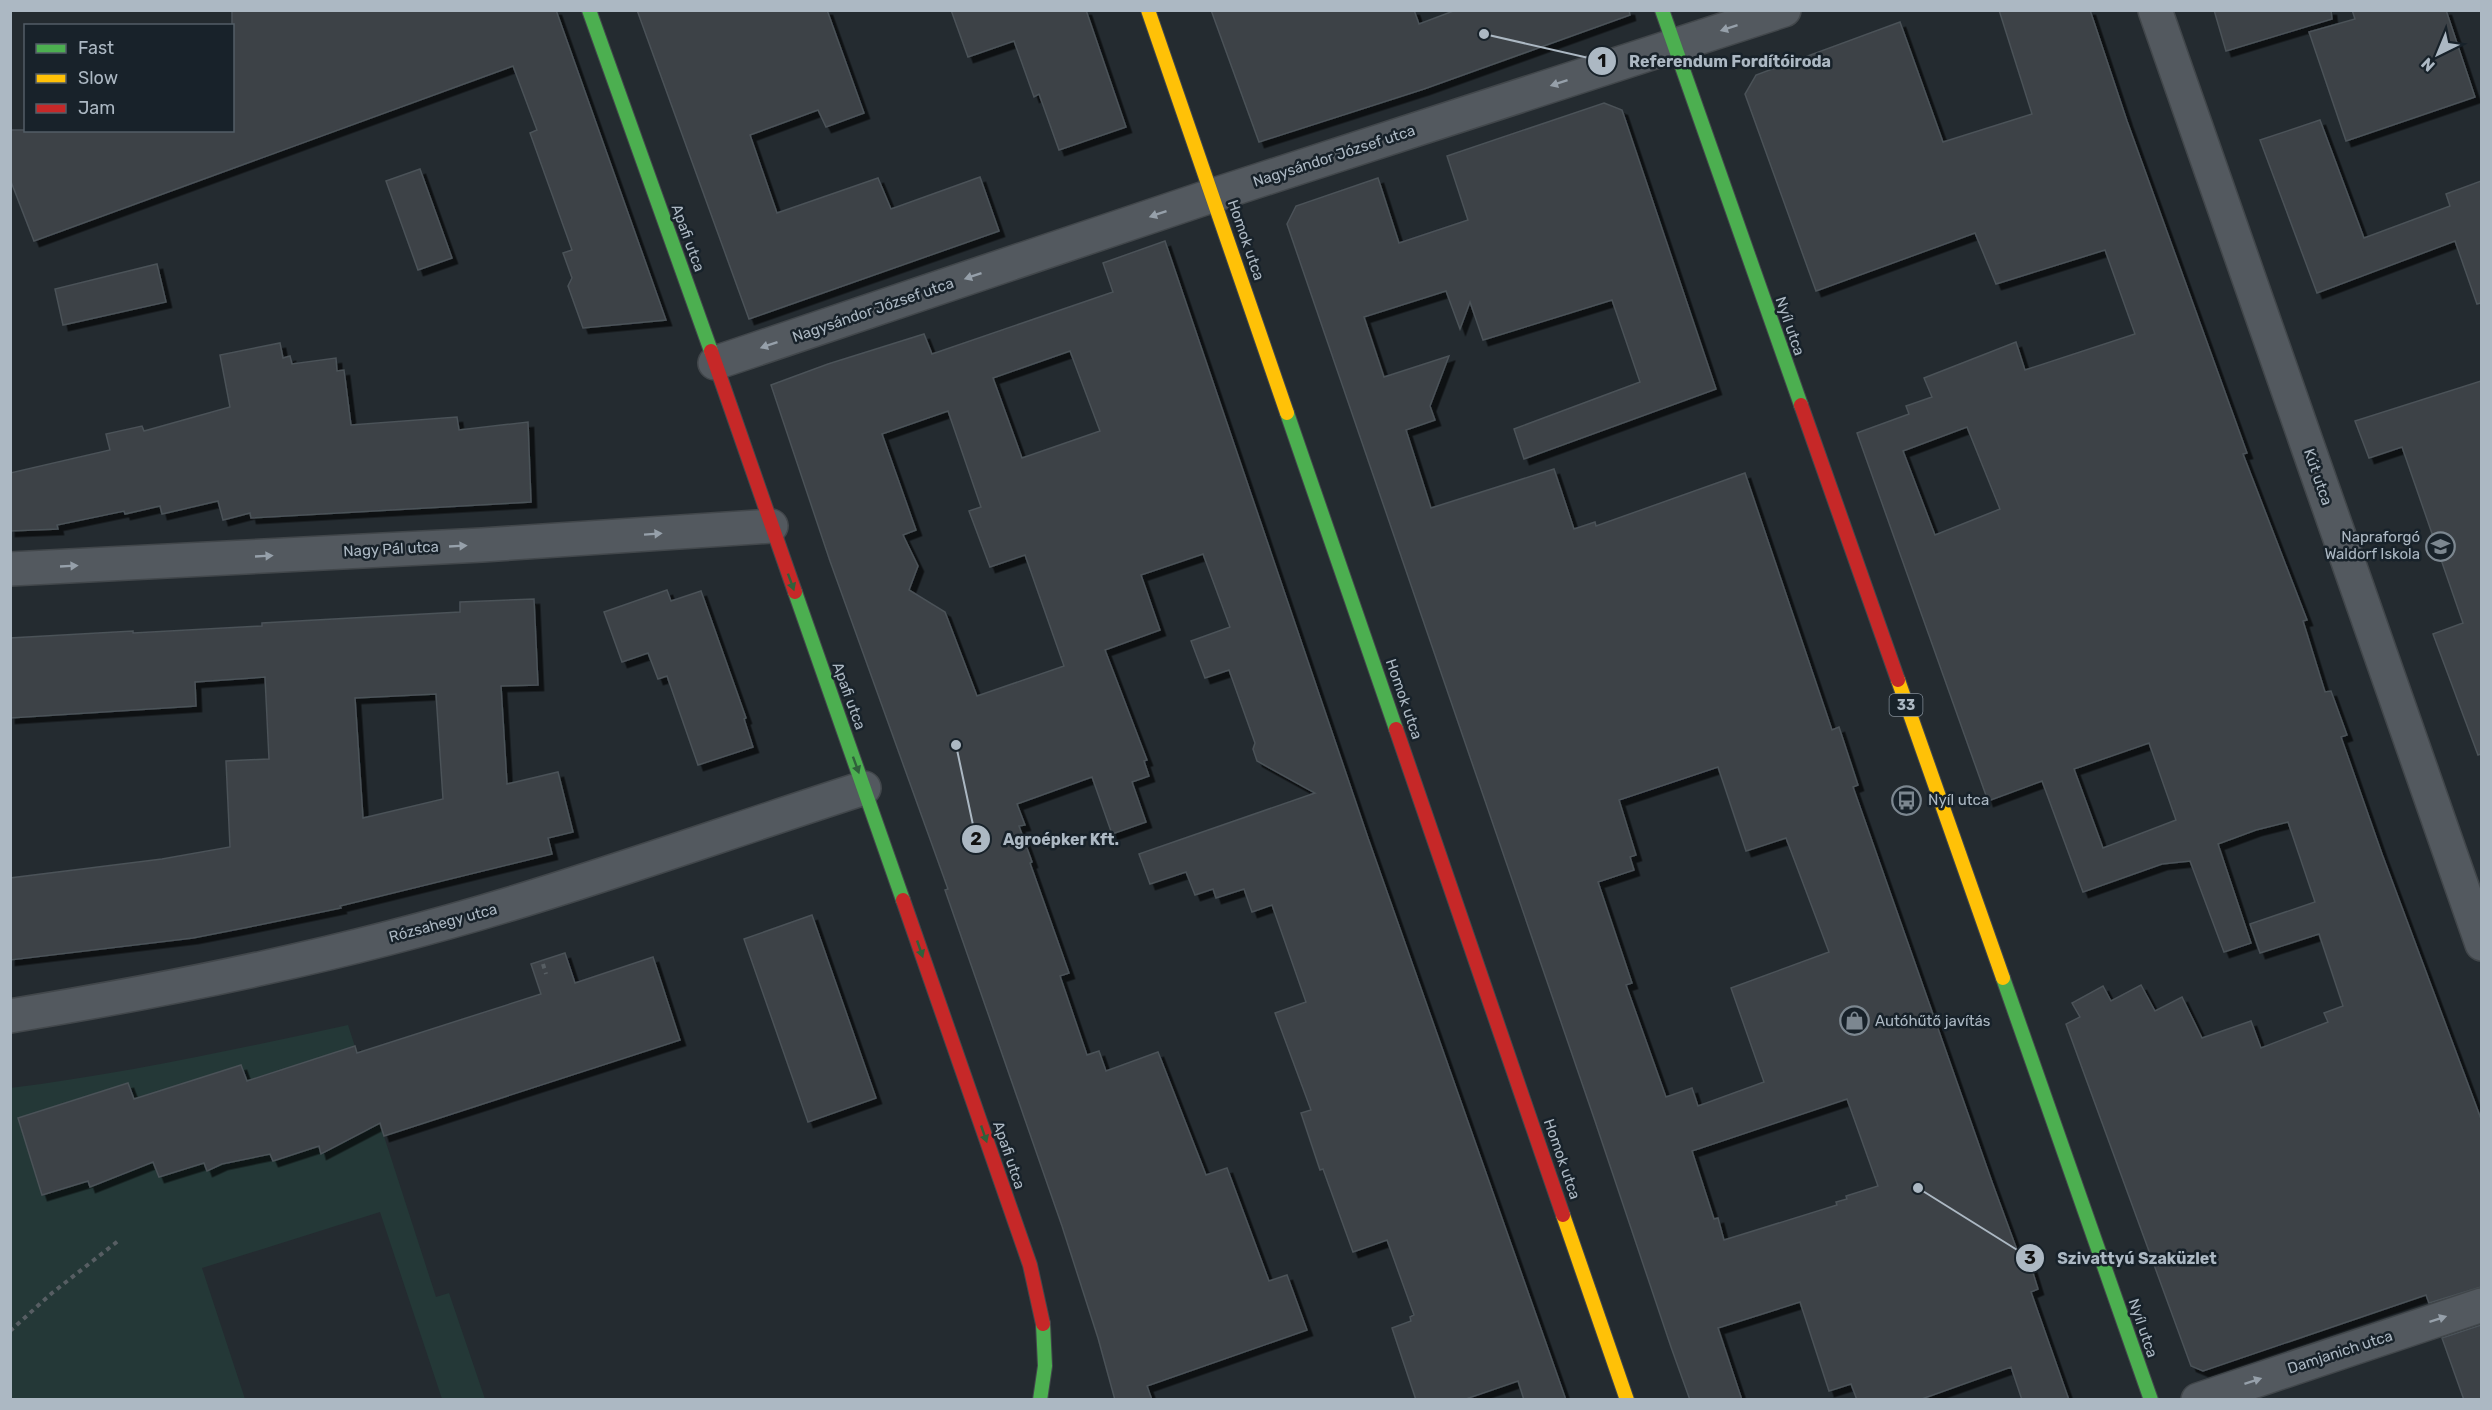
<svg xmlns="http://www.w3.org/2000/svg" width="2492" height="1410" font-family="Rubik,sans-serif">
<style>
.green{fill:#243837}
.building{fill:#3c4247;stroke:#4b5258;stroke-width:1.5;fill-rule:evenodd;filter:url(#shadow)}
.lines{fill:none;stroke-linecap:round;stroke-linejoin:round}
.street-casing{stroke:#42474b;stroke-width:36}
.fast-casing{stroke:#42474b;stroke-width:16}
.slow-casing{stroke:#42474b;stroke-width:16}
.jam-casing{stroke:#42474b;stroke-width:16}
.path{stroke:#575e63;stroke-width:4;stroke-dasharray:4.5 4.5;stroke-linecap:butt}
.street{stroke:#53595f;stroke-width:33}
.fast{stroke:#4caf50;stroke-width:14}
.slow{stroke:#ffc107;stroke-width:14}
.jam{stroke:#c62828;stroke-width:14}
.oneway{fill:#96a0aa}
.oneway2{fill:#2f613b}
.labels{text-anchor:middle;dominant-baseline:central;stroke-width:5;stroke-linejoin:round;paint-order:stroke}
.shield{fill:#18222a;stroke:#808b95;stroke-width:1.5}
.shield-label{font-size:14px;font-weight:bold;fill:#acb8c3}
.street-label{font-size:15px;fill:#acb8c3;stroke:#18222a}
.poi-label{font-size:15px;fill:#acb8c3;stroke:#18222a;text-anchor:start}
.leader{fill:none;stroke:#acb8c3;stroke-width:2}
.callout-dot{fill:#acb8c3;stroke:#18222a;stroke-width:2}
.mark-label{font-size:18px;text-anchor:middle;font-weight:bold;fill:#111}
.callout-label{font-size:16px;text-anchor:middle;font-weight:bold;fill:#acb8c3;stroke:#18222a;stroke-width:5;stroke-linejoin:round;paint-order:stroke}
</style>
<defs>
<filter id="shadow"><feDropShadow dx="5.5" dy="5.5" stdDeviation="0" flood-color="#0009"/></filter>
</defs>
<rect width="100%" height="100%" fill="#242b30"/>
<path class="green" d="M348 1025 436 1297 449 1293 485 1399H442L380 1212 202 1268 245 1399H11L10 1088C124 1074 237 1049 348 1025Z"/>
<g class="building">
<polygon points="232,10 556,10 666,320 583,328 568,286 572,278 563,253 572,250 530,133 537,130 513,66 34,241 10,179 10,130 232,130"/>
<polygon points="637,10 827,10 864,113 826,127 818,110 750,135 777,213 878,178 891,209 980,177 999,231 749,319"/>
<polygon points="951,10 1086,10 1126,127 1059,150 1039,94 1034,97 1014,41 968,57"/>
<polygon points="1211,10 1414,10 1419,24 1456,10 1629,10 1630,15 1424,89 1259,142"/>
<path d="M1999 10H2090L2127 121 2247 453 2243 454 2307 620 2303 621 2325 692 2331 691 2347 735 2341 737 2382 854 2481 1119V1287L2429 1303 2426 1295 2203 1371 2191 1366 2066 1024 2080 1017 2072 1003 2103 986 2111 1001 2141 985 2155 1011 2182 997 2202 1038 2251 1021 2261 1048 2328 1022 2324 1013 2343 1006 2319 934 2260 953 2250 924 2315 902 2288 822 2256 830 2218 844 2251 943 2224 952 2190 861 2162 864 2083 892 2042 781 1988 801 1857 433 1909 414 1906 406 1932 397 1924 378 2016 342 2025 370 2135 334 2105 250 1996 284 1975 233 1816 291 1745 94 1756 75 1900 22 1943 142 2032 114ZM1967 427 2000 509 1935 535 1903 451ZM2149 743 2176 820 2103 848 2074 769Z"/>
<polygon points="2214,10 2331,10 2332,19 2226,51"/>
<polygon points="2352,10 2446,10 2475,97 2346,141 2309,32 2355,19"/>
<path d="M1604 103 1622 110 1716 389 1524 459 1514 429 1640 382 1612 300 1483 340 1470 302 1460 329 1446 291 1364 317 1384 377 1449 356 1430 406 1435 420 1406 430 1431 508 1554 469 1574 529 1595 522 1596 526 1745 473 1832 730 1839 727 1858 785 1853 787 1992 1182 2017 1250 2025 1247 2038 1289 2031 1292 2069 1400H2022L2011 1367 1919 1400H1857L1851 1384 1829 1391 1800 1302 1718 1328 1742 1400H1690L1671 1347 1595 1121 1287 224 1296 206 1378 178 1399 243 1468 220 1447 156ZM1718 767 1746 851 1786 838 1829 952 1731 988 1764 1082 1698 1106 1692 1088 1666 1097 1626 985 1632 983 1598 882 1634 870 1630 857 1636 855 1619 800ZM1847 1099 1878 1186 1846 1196 1847 1199 1836 1202 1837 1205 1724 1240 1718 1218 1714 1219 1692 1151Z"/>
<polygon points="2320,120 2364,238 2450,206 2446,194 2481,181 2481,303 2477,304 2455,241 2317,293 2260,140"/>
<polygon points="420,169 452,258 418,270 386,181"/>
<path d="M1165 241 1368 838 1566 1400H1524L1518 1381 1463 1400H1416L1392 1328 1411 1321 1410 1317 1414 1315 1387 1240 1353 1252 1323 1169 1320 1170 1301 1113 1311 1110 1275 1013 1306 1002 1272 905 1252 912 1244 889 1216 898 1213 889 1195 895 1186 872 1150 884 1139 854 1315 793 1257 761 1253 749 1255 743 1229 670 1205 678 1191 641 1230 627 1203 554 1141 575 1160 630 1105 650 1147 760 1144 761 1149 776 1132 782 1146 822 1112 834 1092 777 1017 804 1025 825 1019 826 1032 862 1030 863 1069 973 1060 976 1087 1055 1099 1051 1106 1071 1158 1052 1206 1175 1227 1168 1269 1281 1287 1275 1307 1330 1147 1386 1152 1400H1115L1098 1338 1062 1226 945 890 948 889 830 561 771 385 828 364 924 334 932 354 1113 292 1103 263ZM1070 351 1100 431 1022 458 993 378ZM948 411 981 507 969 511 990 567 1025 555 1064 666 977 696 945 612 909 590 918 566 903 535 916 530 882 434Z"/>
<polygon points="157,264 166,302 63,325 55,289"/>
<polygon points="280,343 283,358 290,356 292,364 336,358 337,371 344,370 351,425 457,417 459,430 528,422 531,502 251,518 250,513 223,520 218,501 162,514 160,506 125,514 124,511 57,525 58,529 10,531 10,473 110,450 106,434 142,426 144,431 230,407 220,355"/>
<polygon points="2481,381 2481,754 2478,755 2433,634 2463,623 2402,447 2369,458 2355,421"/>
<polygon points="667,590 671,601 701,591 746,718 744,719 753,747 698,765 667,676 658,679 648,653 622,662 604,612"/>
<path d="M534 599 538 685 501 686 507 784 558 772 573 832 548 838 552 854 340 906 341 908 249 927 193 938 10 960V878L162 859 230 847 226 761 269 759 265 677 195 682 196 706 10 718V638L133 631V633L262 626V623L460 612V602ZM436 694 443 799 363 818 355 698Z"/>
<polygon points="812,915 876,1098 808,1122 744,939"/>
<polygon points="565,953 575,983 653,957 680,1040 384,1136 380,1123 321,1154 319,1146 273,1161 270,1154 222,1164 207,1171 204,1163 159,1177 153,1162 90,1187 88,1181 42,1195 18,1118 128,1083 134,1099 241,1065 247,1081 355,1046 357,1053 541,994 531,964"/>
<polygon points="2481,1325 2481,1400 2464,1400 2442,1338"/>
</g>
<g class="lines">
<defs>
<g id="street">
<polyline points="2155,10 2482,944"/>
<polyline points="715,363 1214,195 1784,10"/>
<polyline points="10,569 482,545 771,526"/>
<path d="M10 1016C179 988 346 954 510 904 629 868 746 826 864 788"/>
<polyline points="2198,1400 2482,1305"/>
</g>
<g id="fast">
<polyline points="589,10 711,351"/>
<polyline points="1662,10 1801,405"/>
<polyline points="1287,413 1396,729"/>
<polyline points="795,592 903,900"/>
<polyline points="2003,978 2151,1400"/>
<polyline points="1040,1400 1045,1366 1043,1324"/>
</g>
<g id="slow">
<polyline points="1148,10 1287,413"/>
<polyline points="1898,680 2003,978"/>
<polyline points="1563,1215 1627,1400"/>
</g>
<g id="jam">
<polyline points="711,351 795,592"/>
<polyline points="1801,405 1898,680"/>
<polyline points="1396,729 1563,1215"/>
<polyline points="903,900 1030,1265 1043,1324"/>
</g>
</defs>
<use href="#street" class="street-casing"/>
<use href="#fast" class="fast-casing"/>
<use href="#slow" class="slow-casing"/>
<use href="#jam" class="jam-casing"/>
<g class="path">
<polyline points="543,964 546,974"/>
<polyline points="10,1331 52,1293 118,1241"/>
</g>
<use href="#street" class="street"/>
<use href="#fast" class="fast"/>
<use href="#slow" class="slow"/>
<use href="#jam" class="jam"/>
</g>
<defs><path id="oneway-solid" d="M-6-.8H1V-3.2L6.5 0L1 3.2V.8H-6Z" transform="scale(1.5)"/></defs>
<g class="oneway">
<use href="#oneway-solid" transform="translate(1729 28) rotate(162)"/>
<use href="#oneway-solid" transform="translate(1559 83) rotate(162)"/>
<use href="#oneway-solid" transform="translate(1158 214) rotate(161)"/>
<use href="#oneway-solid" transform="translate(973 276) rotate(161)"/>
<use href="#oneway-solid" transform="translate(769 345) rotate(161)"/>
<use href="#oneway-solid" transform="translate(653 534) rotate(-4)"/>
<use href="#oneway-solid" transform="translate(458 546) rotate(-3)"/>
<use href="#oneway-solid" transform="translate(264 556) rotate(-3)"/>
<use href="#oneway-solid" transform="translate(69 566) rotate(-3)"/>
<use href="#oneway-solid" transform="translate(2438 1319) rotate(-18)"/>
<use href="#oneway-solid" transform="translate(2253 1381) rotate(-18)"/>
</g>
<g class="oneway2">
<use href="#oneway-solid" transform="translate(791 582) rotate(70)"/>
<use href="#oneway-solid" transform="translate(856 765) rotate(70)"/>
<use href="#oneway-solid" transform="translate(920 949) rotate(71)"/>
<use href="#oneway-solid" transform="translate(984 1134) rotate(71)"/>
</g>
<defs>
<symbol id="school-ring" viewBox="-11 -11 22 22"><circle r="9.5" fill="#18222a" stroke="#7c8790" stroke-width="1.5"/><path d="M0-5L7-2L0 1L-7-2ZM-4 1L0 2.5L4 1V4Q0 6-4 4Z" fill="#7c8790"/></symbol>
<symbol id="bus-ring" viewBox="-11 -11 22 22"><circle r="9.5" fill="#18222a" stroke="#7c8790" stroke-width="1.5"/><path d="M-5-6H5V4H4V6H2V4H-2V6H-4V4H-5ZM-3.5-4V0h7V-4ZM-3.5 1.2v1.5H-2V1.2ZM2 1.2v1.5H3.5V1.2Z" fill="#7c8790"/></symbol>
<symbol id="shop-ring" viewBox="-11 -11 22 22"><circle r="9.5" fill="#18222a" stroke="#7c8790" stroke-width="1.5"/><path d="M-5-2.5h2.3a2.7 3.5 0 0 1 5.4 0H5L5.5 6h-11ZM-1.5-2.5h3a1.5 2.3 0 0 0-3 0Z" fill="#7c8790"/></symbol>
</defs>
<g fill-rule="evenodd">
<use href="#school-ring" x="2424" y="530" width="33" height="33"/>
<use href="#bus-ring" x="1890" y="784" width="33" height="33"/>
<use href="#shop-ring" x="1838" y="1004" width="33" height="33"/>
</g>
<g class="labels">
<rect class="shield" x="1889.5" y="694" width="33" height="22" rx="4.5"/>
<g class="shield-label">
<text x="1906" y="705">33</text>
</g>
<g class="street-label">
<text transform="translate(1334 156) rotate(-18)">Nagysándor József utca</text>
<text transform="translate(688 238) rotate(70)">Apafi utca</text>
<text transform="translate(1246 240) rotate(71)">Homok utca</text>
<text transform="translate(873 310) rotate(-19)">Nagysándor József utca</text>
<text transform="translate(1790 326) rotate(71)">Nyíl utca</text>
<text transform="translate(2318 477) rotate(71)">Kút utca</text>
<text transform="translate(391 549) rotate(-3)">Nagy Pál utca</text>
<text transform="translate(849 696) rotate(70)">Apafi utca</text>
<text transform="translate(1404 699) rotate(71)">Homok utca</text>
<text transform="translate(443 923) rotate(-15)">Rózsahegy utca</text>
<text transform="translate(1009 1155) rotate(71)">Apafi utca</text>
<text transform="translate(1562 1159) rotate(71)">Homok utca</text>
<text transform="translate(2143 1328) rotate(71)">Nyíl utca</text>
<text transform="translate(2340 1352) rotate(-18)">Damjanich utca</text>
</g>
<g class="poi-label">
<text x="2420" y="537" text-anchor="end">Napraforgó<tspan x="2420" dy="17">Waldorf Iskola</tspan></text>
<text x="1928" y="800">Nyíl utca</text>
<text x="1875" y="1021">Autóhűtő javítás</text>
</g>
</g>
<path class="leader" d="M1484 34L1602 61M956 745L976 839M1918 1188L2030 1258"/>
<g class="callout-dot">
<circle cx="1484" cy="34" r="6"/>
<circle cx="956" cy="745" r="6"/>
<circle cx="1918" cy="1188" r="6"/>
<circle cx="1602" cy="61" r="15"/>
<circle cx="976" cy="839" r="15"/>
<circle cx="2030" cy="1258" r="15"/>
</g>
<g class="mark-label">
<text x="1602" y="67">1</text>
<text x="976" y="845">2</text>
<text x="2030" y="1264">3</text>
</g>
<g class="callout-label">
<text x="1730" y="67">Referendum Fordítóiroda</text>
<text x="1061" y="845">Agroépker Kft.</text>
<text x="2137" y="1264">Szivattyú Szaküzlet</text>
</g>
<rect width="2492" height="1410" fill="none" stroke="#acb8c3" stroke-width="24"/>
<rect x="24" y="24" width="210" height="108" fill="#18222a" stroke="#535e67" stroke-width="1.5"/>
<rect x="36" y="44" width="30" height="9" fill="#4caf50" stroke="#535e67" stroke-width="1.5"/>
<text x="78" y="54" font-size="18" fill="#acb8c3">Fast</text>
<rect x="36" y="74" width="30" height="9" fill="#ffc107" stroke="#535e67" stroke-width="1.5"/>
<text x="78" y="84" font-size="18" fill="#acb8c3">Slow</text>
<rect x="36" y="104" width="30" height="9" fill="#c62828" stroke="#535e67" stroke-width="1.5"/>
<text x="78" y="114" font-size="18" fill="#acb8c3">Jam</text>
<g transform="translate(2438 54) rotate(223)" stroke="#18222a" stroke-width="4.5" paint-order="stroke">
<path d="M0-4.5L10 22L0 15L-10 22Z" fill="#acb8c3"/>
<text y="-9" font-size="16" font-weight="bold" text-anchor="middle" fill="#acb8c3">N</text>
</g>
</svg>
